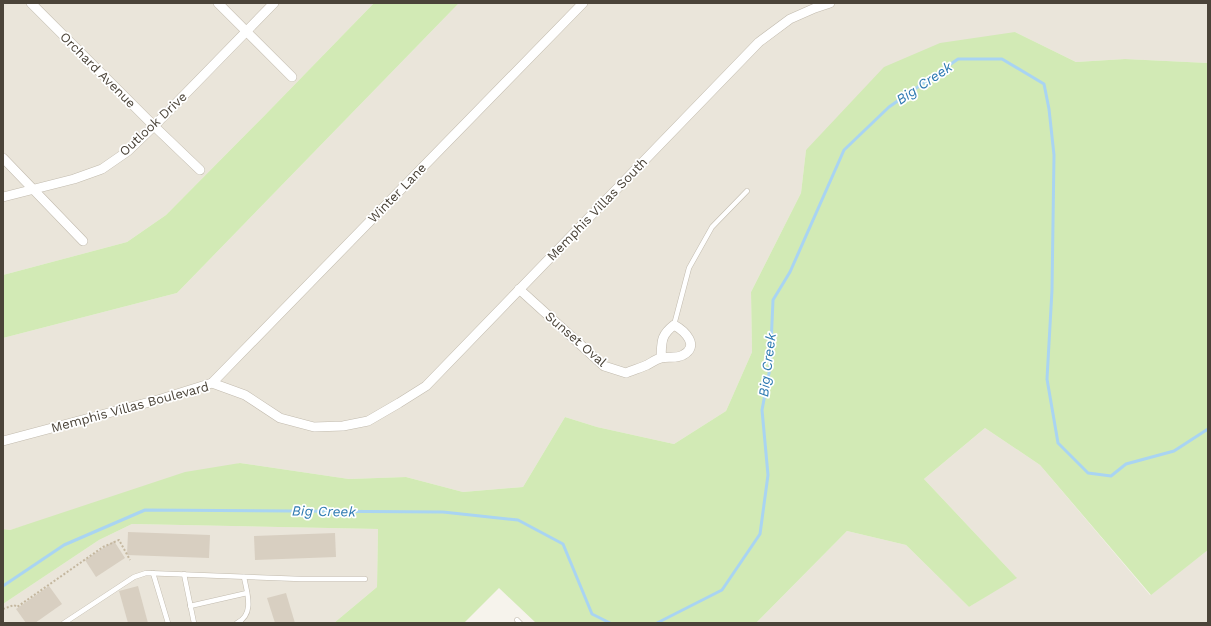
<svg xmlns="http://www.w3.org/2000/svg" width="1211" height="626" font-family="'Work Sans',sans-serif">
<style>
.residential{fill:#eae5da}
.green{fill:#d2eab5}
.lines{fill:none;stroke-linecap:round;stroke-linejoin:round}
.stream{stroke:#a9d4f2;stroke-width:3}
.building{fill:#d8cfc1}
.lane-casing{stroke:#c2bbae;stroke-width:5.5}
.street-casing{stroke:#c2bbae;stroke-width:10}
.path{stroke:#c4b79f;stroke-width:2;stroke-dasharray:2 2;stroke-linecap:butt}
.lane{stroke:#fff;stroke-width:4.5}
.street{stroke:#fff;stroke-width:9}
.labels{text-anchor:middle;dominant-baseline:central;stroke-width:3.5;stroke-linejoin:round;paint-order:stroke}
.street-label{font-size:13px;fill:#4b4439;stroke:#fff}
.water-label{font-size:14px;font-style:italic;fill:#2e7ab2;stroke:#fff}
</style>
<rect width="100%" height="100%" fill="#f6f3ec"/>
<g class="residential">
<polygon points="3,3 374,3 266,114 166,215 127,242 3,275"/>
<polygon points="459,3 1208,3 1208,63 1125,59 1076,62 1015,32 806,150 801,193 751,292 752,352 726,411 674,444 597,427 565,417 523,487 463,492 406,477 349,479 240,463 10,530 3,529 3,338 177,293"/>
<polygon points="985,428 1040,465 1150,595 1208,550 1208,623 756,623 847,531 906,545 969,607 1016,577 924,479"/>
<polygon points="132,524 378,529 377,587 334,623 3,623 3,604 99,540"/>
</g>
<g class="green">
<polygon points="374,3 459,3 177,293 3,338 3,275 127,242 166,215 266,114"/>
<polygon points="1015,32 1076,62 1125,59 1208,63 1208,550 1151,595 1040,465 985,428 924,479 1017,578 969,607 906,545 847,531 756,623 536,623 499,588 464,623 334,623 377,587 378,529 132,524 99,540 3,604 3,529 10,530 185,472 240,463 349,479 406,477 463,492 523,487 565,417 597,427 674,444 726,411 752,352 751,292 801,193 806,150 884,67 940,43"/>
</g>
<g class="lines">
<g class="stream">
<polyline points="3,586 64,545 145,510 443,512 518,520 563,544 592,614 610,623"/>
<polyline points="657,623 722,590 760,534 768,475 762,410 770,368 773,300 790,272 844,150 889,107 958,59 1002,59 1044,84 1049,109 1054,155 1052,290 1047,379 1058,443 1088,473 1111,476 1126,464 1174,451 1208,429"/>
</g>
</g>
<g class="building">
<polygon points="128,532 210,535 209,558 127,555"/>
<polygon points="335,533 336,557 255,560 254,536"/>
<polygon points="114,541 125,558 96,577 85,560"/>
<polygon points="49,586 62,604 35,623 26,623 16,609"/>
<polygon points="138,586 148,623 128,623 119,591"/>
<polygon points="286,593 295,623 275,623 267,598"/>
</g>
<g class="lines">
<defs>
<g id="lane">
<polyline points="674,325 689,268 712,227 747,191"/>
<polyline points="153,573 168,623"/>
<polyline points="184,574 194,623"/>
<polyline points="190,606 247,593"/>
<polyline points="517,620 520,623"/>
<polyline points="64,623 134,577 146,573 301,579 365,579"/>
<path d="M237 623C255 614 247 593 244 577"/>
</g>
<g id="street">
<polyline points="31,3 154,126 200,170"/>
<polyline points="218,3 292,77"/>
<polyline points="3,158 83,241"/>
<polyline points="3,197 74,179 102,169 128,151 154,126 274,3"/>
<path d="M519 289 604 366 626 373C633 370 640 368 647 365 651 363 656 359 661 358 668 356 676 359 683 355 700 346 685 331 674 325 660 336 662 342 661 358"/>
<polyline points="212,383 583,3"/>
<polyline points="3,441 161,399 212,383 245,395 280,418 314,427 343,426 368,421 399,403 426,386 759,42 790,19 815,8 830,3"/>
</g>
</defs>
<use href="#lane" class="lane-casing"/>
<use href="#street" class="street-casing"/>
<polyline class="path" points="3,609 14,605 17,607 103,547 119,540 130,560"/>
<use href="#lane" class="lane"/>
<use href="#street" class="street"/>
</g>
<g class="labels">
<g class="street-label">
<text transform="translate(98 70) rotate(45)">Orchard Avenue</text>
<text transform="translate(153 124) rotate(-43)">Outlook Drive</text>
<text transform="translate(397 193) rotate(-46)">Winter Lane</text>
<text transform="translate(597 209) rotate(-46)">Memphis Villas South</text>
<text transform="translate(576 339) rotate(41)">Sunset Oval</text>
<text transform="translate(130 407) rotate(-15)">Memphis Villas Boulevard</text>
</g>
<g class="water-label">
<text transform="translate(924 83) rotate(-34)">Big Creek</text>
<text transform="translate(767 365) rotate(-83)">Big Creek</text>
<text transform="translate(324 511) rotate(1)">Big Creek</text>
</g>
</g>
<rect width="1211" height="626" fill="none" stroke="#4b4439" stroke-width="8"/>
</svg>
